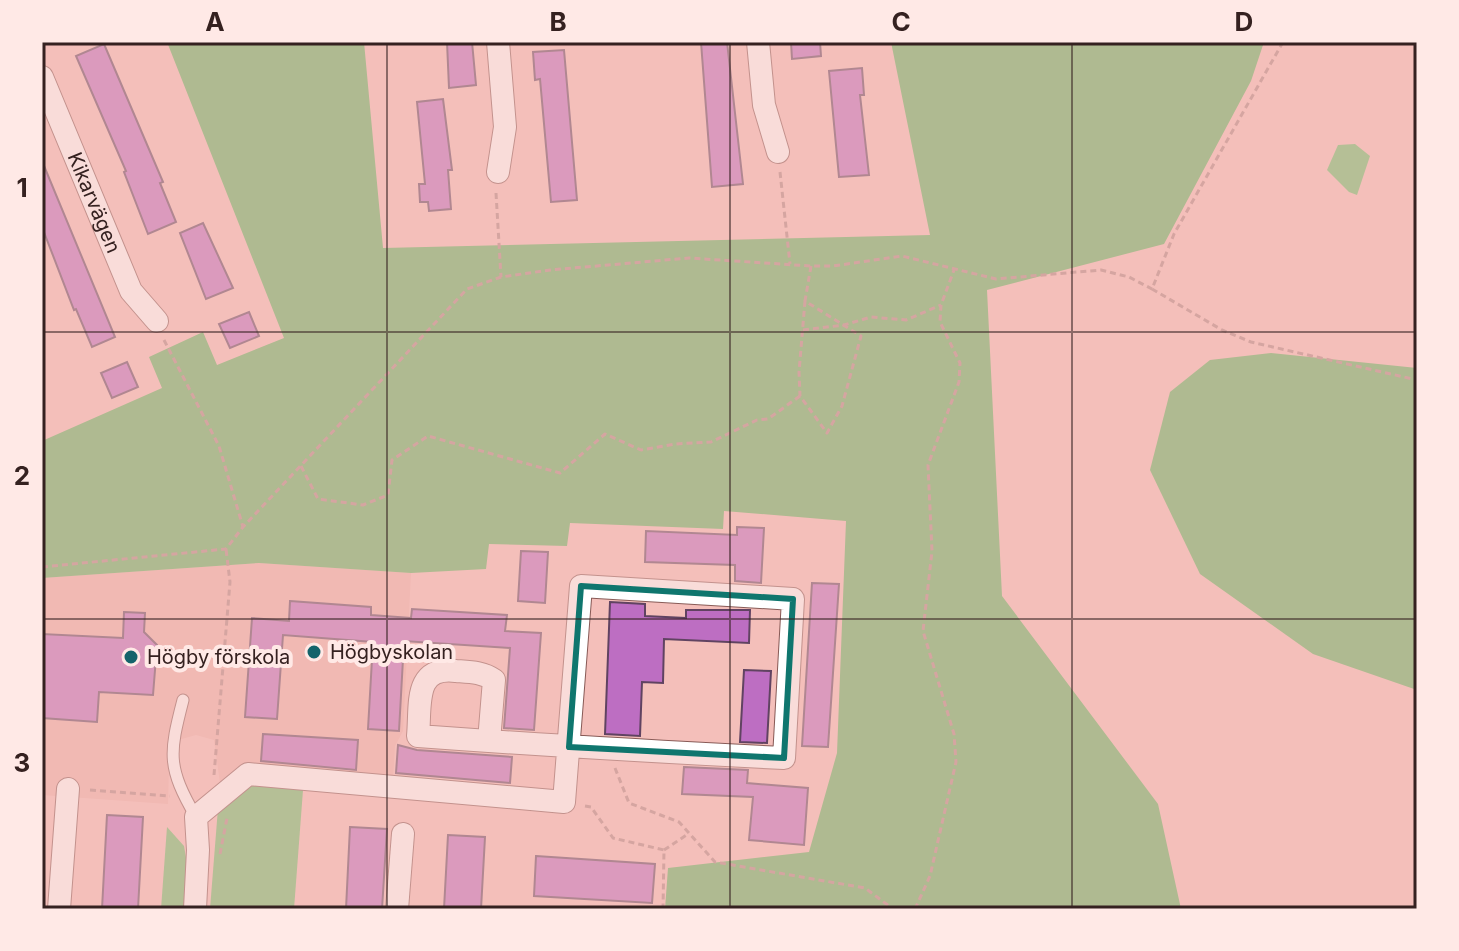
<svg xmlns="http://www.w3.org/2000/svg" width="1459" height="951" font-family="Inter,sans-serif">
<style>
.built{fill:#edb1ab}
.green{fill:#68be6c}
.forest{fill:#5bb45f}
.building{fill:#bd6ec2;stroke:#604361;stroke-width:2}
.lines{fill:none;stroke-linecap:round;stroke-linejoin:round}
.service-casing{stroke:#885b57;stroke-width:13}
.minor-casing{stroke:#885b57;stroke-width:24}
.path{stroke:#b08683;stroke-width:3;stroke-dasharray:6 4;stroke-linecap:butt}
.service{stroke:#fff;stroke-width:11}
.minor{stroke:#fff;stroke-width:22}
.marked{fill:none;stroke:#0f766e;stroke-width:6;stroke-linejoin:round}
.grid{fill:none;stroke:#352120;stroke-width:2;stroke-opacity:0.55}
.poi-dot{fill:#15636b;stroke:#ffe9e6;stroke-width:3}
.labels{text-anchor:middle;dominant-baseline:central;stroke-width:8;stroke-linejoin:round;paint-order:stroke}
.street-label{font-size:20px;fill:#352120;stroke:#ffe9e6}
.poi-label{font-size:20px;fill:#352120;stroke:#ffe9e6;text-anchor:start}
.neatline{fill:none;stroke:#352120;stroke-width:3}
.grid-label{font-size:26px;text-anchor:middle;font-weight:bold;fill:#352120}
</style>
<rect width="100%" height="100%" fill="#f4bfba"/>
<polygon class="built" points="259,563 411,573 403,731 395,746 392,796 220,783 214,740 196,735 178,740 169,766 168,804 42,795 42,578"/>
<g class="green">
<polygon points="1355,144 1370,156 1357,195 1349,192 1327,170 1338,145"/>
<polygon points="220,783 303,790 294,909 210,909"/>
<polygon points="167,827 184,846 188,869 185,909 161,909"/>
</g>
<g class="forest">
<polygon points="167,42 364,42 383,248 930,235 891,42 1264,42 1251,81 1164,244 987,290 1002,596 1158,804 1181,909 665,909 668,868 809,852 837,753 846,521 724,511 723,529 570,523 567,546 489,544 486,569 411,573 259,563 42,578 42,441 162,388 149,357 203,332 217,365 284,338"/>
<polygon points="1271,353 1417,368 1417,690 1313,654 1200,574 1150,470 1170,392 1210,360"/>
</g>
<g class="building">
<polygon points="447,42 472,42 476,85 449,88"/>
<polygon points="701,42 727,42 743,184 712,187"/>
<polygon points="791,42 820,42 821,56 792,59"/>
<polygon points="104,44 163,182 160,183 176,222 148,234 124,172 126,171 76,56"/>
<polygon points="564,50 577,200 551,202 540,79 535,80 533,52"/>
<polygon points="862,68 864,95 860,95 869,175 839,177 829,71"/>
<polygon points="443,99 452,170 448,170 451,209 429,211 428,202 420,202 419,184 425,184 417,102"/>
<polygon points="42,161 115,337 92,347 76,309 74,310 42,227"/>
<polygon points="203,223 233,288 206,299 180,233"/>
<polygon points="249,312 259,336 230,348 219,324"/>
<polygon points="127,362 138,387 112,398 101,373"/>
<polygon points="737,527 764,528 761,583 735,581 735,565 645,562 646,531 737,535"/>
<polygon points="521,551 548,552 545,603 518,601"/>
<polygon points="812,583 839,584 828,747 802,746"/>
<polygon points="290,601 371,607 371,615 411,618 412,609 507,615 505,631 541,633 534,730 504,728 510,648 404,641 399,731 368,729 373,642 283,635 277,719 245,717 252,618 289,621"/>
<polygon points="610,602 645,604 645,616 686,618 686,610 750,610 749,643 664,639 663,683 642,682 640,736 605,734"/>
<polygon points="124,612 145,613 144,632 157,645 153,695 99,692 97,722 42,718 42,634 123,638"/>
<polygon points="744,670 771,671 767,743 740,742"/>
<polygon points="263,734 358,740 356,770 261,761"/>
<polygon points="398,745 417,750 512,757 510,783 396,773"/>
<polygon points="684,767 748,770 747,783 808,788 804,845 749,840 753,797 682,794"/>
<polygon points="107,815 143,817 138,909 102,909"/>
<polygon points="350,827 387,829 382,909 346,909"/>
<polygon points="448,835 485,837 481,909 444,909"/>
<polygon points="536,856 655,864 652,903 534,896"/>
</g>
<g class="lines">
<defs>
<path id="service" d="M183 700C169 754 167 767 196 817"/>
<g id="minor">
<polyline points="498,42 505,127 498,172"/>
<polyline points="758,42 764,105 778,152"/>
<path id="s1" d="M42 77 131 291 157 321"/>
<polyline points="59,909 68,789"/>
<path d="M195 909 198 850 196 817 248 774 564 802 581 586 793 599 784 758C662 752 540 745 418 736 421 705 413 666 456 671 470 672 483 672 494 680L489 741"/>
<polyline points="397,909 403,834"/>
</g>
</defs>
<use href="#service" class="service-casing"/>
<use href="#minor" class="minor-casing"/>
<g class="path">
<polyline points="1283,42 1174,234 1152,289 1222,330 1251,342 1417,380"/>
<polyline points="1285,43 1417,42"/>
<polyline points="780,172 790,264"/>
<polyline points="496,193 501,277"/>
<polyline points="805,301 799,372 800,396 827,433 842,406 861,336 805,301 811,266"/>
<polyline points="803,330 844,325 871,317 906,320 941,305"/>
<polyline points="164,340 219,446 243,527"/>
<polyline points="301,466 318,499 363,505 388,495 392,460 428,436 560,473 605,434 641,450 675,444 711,442 757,420 768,419 800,396"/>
<polyline points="42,567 226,549 243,527 467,289 501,277 550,270 689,258 811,266 833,266 902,256 996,279 1101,270 1129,277 1152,289"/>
<polyline points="615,768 629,803 679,822 715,862 865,888 893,909"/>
<polyline points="214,775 230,582 226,549"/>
<polyline points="90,790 170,796"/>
<polyline points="585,806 591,807 613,838 664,850 663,909"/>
<polyline points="664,850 688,834"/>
<polyline points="220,854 227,818"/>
<polyline points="915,909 930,876 956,762 954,734 923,631 932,551 928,465 959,382 960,363 940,322 941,305 954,270"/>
</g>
<use href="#service" class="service"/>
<use href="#minor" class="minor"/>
</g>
<path d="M0 0H1459V951H0ZM581 586 793 599 784 758 569 747Z" fill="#f4bfba" fill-opacity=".55" fill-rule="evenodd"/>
<path class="marked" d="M581 586 793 599 784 758 569 747Z"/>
<path class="grid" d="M387 42V909M730 42V909M1072 42V909M42 332H1417M42 619H1417"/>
<g class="poi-dot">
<circle cx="314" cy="652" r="8"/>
<circle cx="131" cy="657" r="8"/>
</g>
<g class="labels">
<g class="street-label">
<text stroke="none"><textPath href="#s1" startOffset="136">Kikarvägen</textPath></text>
</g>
<g class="poi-label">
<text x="330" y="652">Högbyskolan</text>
<text x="147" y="657">Högby förskola</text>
</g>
</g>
<rect width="1459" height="951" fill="none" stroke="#ffe9e6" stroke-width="88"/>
<rect x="44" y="44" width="1371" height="863" class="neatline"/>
<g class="grid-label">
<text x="215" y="31">A</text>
<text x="558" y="31">B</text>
<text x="901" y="31">C</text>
<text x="1244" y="31">D</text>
<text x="22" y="197">1</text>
<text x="22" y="485">2</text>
<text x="22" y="772">3</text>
</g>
</svg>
